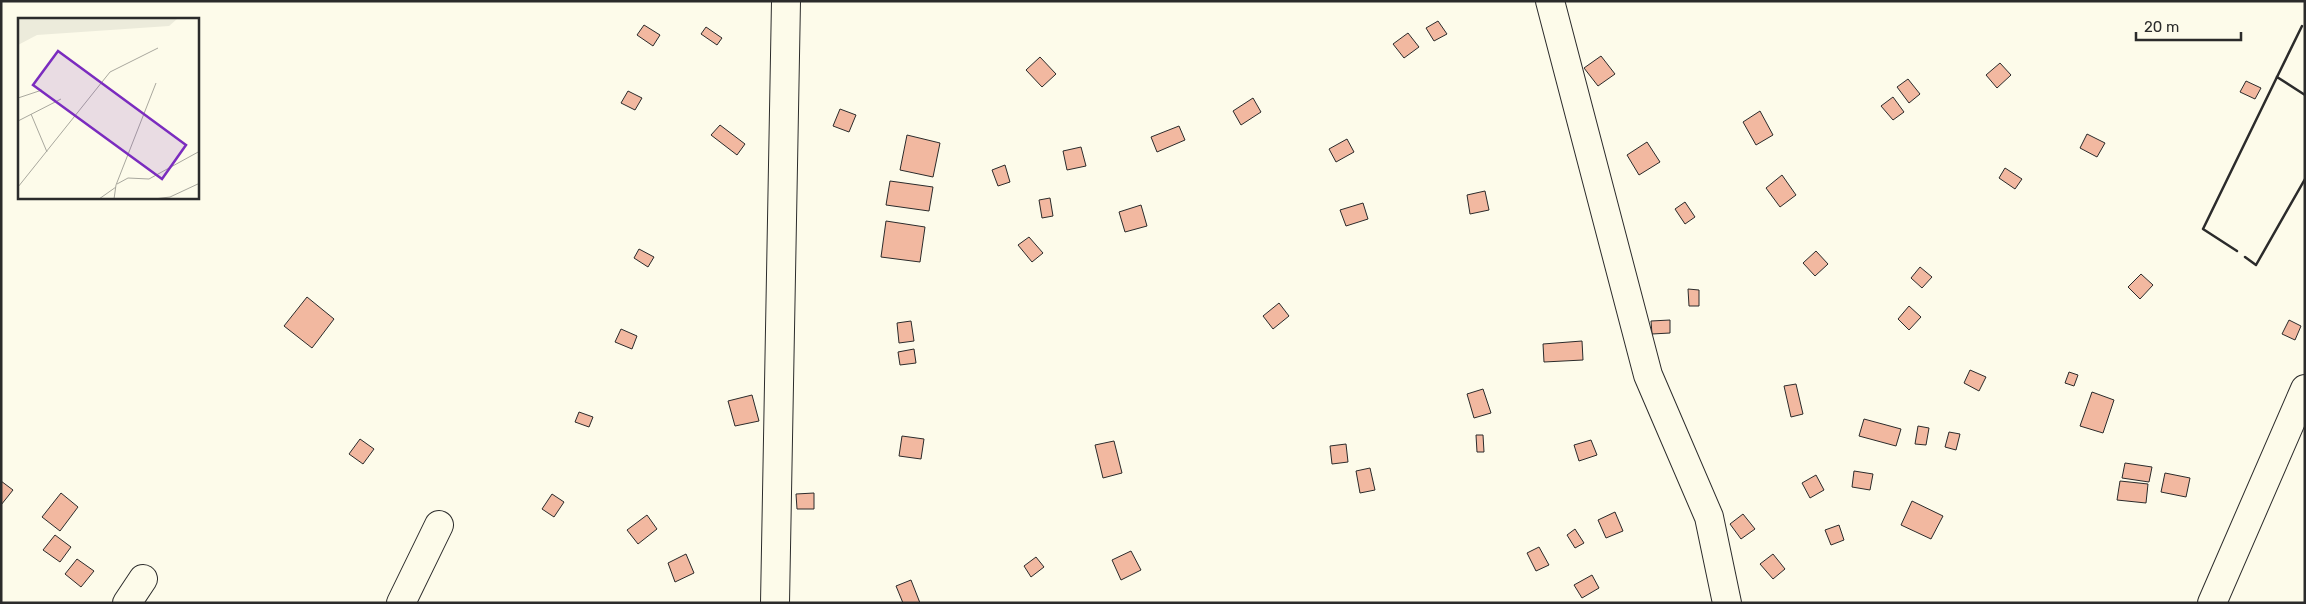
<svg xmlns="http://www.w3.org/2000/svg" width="2306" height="604" font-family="Rubik,sans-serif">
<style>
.building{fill:#f2b8a0;stroke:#2b2b2b}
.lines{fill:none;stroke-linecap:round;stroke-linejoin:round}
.street-casing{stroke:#2b2b2b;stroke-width:30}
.street{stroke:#fdfbea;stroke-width:28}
.wall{stroke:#2b2b2b;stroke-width:2.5}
.inset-road{fill:none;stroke:#a9a89e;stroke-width:1}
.view{fill:#7b2cbf;fill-opacity:0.15;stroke:#7b2cbf;stroke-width:2.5}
.inset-edge{fill:none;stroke:#2b2b2b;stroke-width:2.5}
</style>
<rect width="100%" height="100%" fill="#fdfbea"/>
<g class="building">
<polygon points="1438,21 1447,34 1434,41 1426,28"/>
<polygon points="644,25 660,35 653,46 637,35"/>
<polygon points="706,27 722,38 717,45 701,34"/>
<polygon points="1408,33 1419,47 1404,58 1393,44"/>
<polygon points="1601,56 1615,74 1598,86 1584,68"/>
<polygon points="1040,57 1056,74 1042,87 1026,70"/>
<polygon points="2000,63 2011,75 1997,88 1986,75"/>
<polygon points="1908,79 1920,94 1909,103 1897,87"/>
<polygon points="2246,81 2261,88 2255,99 2240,92"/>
<polygon points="628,91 642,98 635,110 621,103"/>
<polygon points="1893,97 1904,112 1893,120 1881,106"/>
<polygon points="1253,98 1261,112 1241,125 1233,111"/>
<polygon points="840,109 856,115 849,132 833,126"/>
<polygon points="1760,111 1773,135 1756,145 1743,122"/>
<polygon points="720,125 745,144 737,155 711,135"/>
<polygon points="1179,126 1185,140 1157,152 1151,137"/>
<polygon points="2087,134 2105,143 2097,157 2080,148"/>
<polygon points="907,135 940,143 933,177 900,170"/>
<polygon points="1347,139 1354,152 1336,162 1329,149"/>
<polygon points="1647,142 1660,162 1639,175 1627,155"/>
<polygon points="1081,147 1086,166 1067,170 1063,151"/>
<polygon points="1005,165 1010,182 998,186 992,170"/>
<polygon points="2005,168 2022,179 2015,189 1999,178"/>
<polygon points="1782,175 1796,195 1780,207 1766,188"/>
<polygon points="890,181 933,187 929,211 886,205"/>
<polygon points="1485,191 1489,210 1470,214 1467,195"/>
<polygon points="1050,198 1053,216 1042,218 1039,200"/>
<polygon points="1685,202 1695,217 1685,224 1675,209"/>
<polygon points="1363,203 1368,219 1346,226 1340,210"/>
<polygon points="1141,205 1147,226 1125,232 1119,212"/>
<polygon points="886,221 925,227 920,262 881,257"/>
<polygon points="1029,237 1043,253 1032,262 1018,245"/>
<polygon points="639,249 654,257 648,267 634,258"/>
<polygon points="1816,251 1828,264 1815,276 1803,263"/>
<polygon points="1920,267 1932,277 1922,288 1911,278"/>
<polygon points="2141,274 2153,285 2140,299 2128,287"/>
<polygon points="1688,289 1699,290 1699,306 1689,306"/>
<polygon points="307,297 334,319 312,348 284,326"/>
<polygon points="1279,303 1289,316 1273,329 1263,316"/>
<polygon points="1909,306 1921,317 1909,330 1898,319"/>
<polygon points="1670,320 1670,333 1652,334 1651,321"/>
<polygon points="2289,320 2301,326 2295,340 2282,334"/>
<polygon points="911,321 914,341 899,343 897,323"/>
<polygon points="621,329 637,336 632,349 615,342"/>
<polygon points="1582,341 1583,360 1544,362 1543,344"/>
<polygon points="914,349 916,363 900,365 898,352"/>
<polygon points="1970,370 1986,377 1979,391 1964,383"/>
<polygon points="2069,372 2078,375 2074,386 2065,383"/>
<polygon points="1796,384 1803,414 1791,417 1784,386"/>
<polygon points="1483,389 1491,413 1474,418 1467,394"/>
<polygon points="2092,392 2114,400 2103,433 2080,426"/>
<polygon points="752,395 759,421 735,426 728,401"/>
<polygon points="579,412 593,417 589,427 575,422"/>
<polygon points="1864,419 1901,429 1896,446 1859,436"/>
<polygon points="1918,426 1929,428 1926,445 1915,444"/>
<polygon points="1949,432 1960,434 1956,450 1945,447"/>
<polygon points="1476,435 1483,435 1484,452 1477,452"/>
<polygon points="902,436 924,439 921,459 899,456"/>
<polygon points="360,439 374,449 363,464 349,454"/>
<polygon points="1591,440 1597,455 1579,461 1574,445"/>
<polygon points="1114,441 1122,473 1103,478 1095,445"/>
<polygon points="1346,444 1348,462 1332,464 1330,446"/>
<polygon points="2125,463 2152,467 2149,482 2122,478"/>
<polygon points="1370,468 1375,490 1360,493 1356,471"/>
<polygon points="1854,471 1873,474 1870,490 1852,487"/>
<polygon points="2165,473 2190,478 2186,497 2161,492"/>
<polygon points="1816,475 1824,490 1810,498 1802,483"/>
<polygon points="1,481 13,490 1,505"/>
<polygon points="2120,481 2148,484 2146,503 2117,500"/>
<polygon points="61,493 78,507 60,531 42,517"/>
<polygon points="814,493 814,509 797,509 796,494"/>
<polygon points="552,494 564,502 554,517 542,509"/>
<polygon points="1912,501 1943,516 1931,539 1901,525"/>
<polygon points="1615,512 1623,531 1606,538 1598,520"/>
<polygon points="1743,514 1755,529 1741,539 1730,524"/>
<polygon points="647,515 657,529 638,544 627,530"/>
<polygon points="1839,525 1844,540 1831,545 1825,530"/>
<polygon points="1575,529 1584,543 1575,548 1567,535"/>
<polygon points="55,535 71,547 60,562 43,550"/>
<polygon points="1539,547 1549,565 1536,571 1527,553"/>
<polygon points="1131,551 1141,570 1121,580 1112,560"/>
<polygon points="686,554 694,573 675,582 668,563"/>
<polygon points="1773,554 1785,569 1773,579 1760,564"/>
<polygon points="1036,557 1044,567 1031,577 1024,566"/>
<polygon points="77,559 94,571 81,587 65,574"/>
<polygon points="1592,575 1599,588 1582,598 1574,585"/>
<polygon points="911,580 920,603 903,603 896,586"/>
</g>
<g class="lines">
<defs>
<g id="street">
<polyline points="1550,1 1648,375 1709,517 1727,603"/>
<polyline points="127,603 143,579"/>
<polyline points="401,603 439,525"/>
<polyline points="775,603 786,1"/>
<polyline points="2212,603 2305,389"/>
</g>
</defs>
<use href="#street" class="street-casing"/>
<use href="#street" class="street"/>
<g class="wall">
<polyline points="2277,77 2302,26"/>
<polyline points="2237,251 2203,229 2277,77 2305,95"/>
<polyline points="2245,257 2256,265 2305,179"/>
</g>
</g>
<g transform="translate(18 18)">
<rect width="181" height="181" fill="#fdfbea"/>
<path d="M0 1H159L151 8 19 17 0 27Z" fill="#ecebdb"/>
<path class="inset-road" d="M0 80 24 72M13 96 29 134M0 103 43 81M99 166 110 160 131 161 182 133M0 169 92 54 140 30M81 181 98 169M96 181 98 167 138 65M136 181 152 179 182 165"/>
<path class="view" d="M40 33 168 127 144 161 15 67Z"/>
<rect width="181" height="181" class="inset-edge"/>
</g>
<rect width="2306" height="604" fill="none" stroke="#2b2b2b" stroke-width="5"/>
<path d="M2136 32v8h105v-8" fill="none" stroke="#2b2b2b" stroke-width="2.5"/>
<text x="2144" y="32" font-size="15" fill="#2b2b2b" stroke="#fdfbea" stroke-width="4" paint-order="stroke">20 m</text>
</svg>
